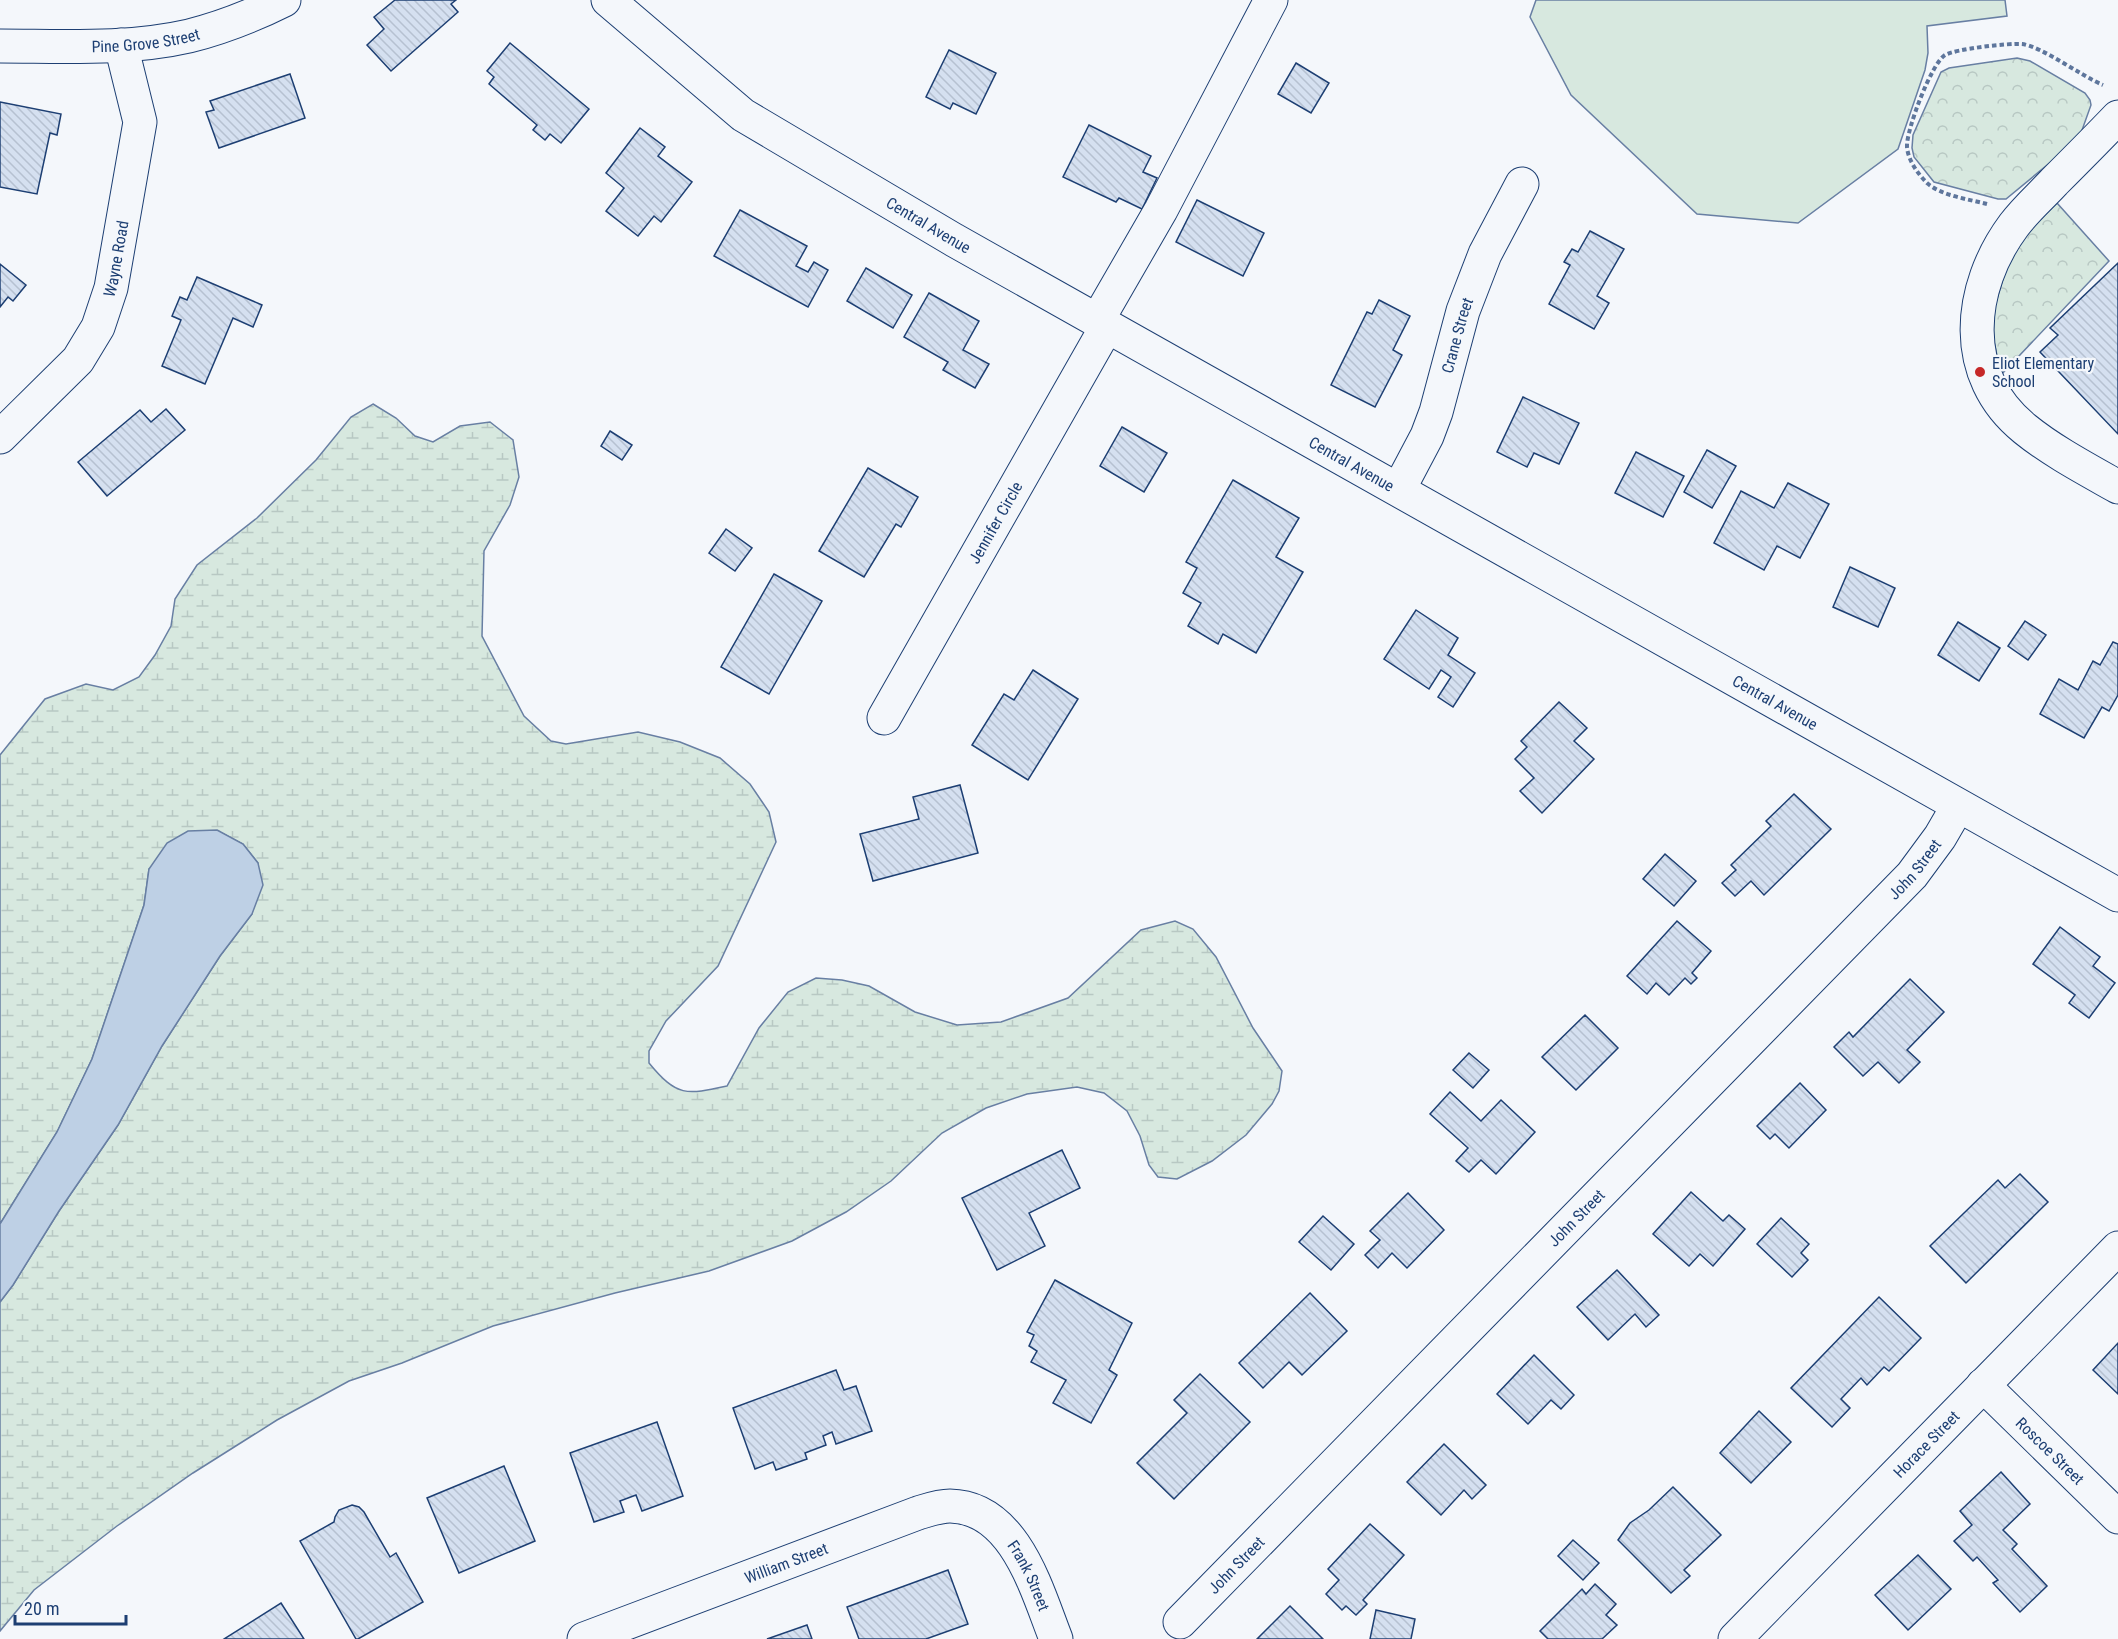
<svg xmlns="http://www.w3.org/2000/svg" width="2118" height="1639" font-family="'Roboto Condensed',sans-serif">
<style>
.wetland{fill:url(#wetland-marsh);stroke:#687fa3;stroke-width:1.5}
.park{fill:url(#park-crowns);stroke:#687fa3;stroke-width:1.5}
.pitch{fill:#d7e8df;stroke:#687fa3;stroke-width:1.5}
.water{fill:#bed0e5;stroke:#687fa3;stroke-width:1.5}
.building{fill:url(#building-back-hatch);stroke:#1d3f73;stroke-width:1.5}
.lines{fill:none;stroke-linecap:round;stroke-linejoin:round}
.minor-casing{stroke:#1d3f73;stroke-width:35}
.major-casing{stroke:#1d3f73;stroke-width:35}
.path{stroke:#5e769c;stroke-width:4;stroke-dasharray:4.5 3;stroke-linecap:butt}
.minor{stroke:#f4f7fb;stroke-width:33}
.major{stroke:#f4f7fb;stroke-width:33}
.poi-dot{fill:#c62828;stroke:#f4f7fb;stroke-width:2}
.labels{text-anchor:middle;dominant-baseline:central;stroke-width:4.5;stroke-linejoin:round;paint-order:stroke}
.street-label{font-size:16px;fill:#1d3f73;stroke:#f4f7fb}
.poi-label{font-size:16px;fill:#1d3f73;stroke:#f4f7fb;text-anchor:start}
</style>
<defs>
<pattern id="wetland-marsh" width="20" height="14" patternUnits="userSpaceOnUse" patternTransform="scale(1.5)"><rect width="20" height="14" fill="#d7e8df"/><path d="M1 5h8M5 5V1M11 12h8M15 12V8" fill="none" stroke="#b8c8c3"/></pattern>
<pattern id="park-crowns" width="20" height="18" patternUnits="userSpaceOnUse" patternTransform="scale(1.5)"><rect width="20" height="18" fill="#d7e8df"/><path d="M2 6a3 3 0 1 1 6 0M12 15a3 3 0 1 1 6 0" fill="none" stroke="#b8c8c3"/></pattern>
<pattern id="building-back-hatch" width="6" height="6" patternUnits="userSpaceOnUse" patternTransform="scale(1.5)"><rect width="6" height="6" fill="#d5e0f0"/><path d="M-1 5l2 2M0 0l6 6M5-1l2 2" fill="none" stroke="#b6c1d1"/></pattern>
</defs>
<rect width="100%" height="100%" fill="#f4f7fb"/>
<path class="wetland" d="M373 404 396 418 415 436 433 442 460 426 490 422 513 440 519 477 510 505 484 551 482 636 524 716 551 741 566 744 638 732 680 742 720 758 750 784 769 812 776 842 718 966 666 1021 649 1051V1063C677 1097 686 1095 727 1086L759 1028 788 992 816 978 842 980 869 986 915 1012 957 1025 1001 1022 1068 998 1141 930 1175 921 1193 929 1216 957 1253 1028 1282 1071 1279 1091 1272 1104 1246 1135 1212 1161 1177 1179 1158 1177 1149 1165 1140 1136 1127 1111 1104 1093 1077 1087 1027 1094 986 1108 942 1133 891 1181 846 1212 792 1241 709 1271 615 1293 493 1326 402 1363 349 1381 277 1420 193 1473 117 1526 34 1590 0 1631V1302L13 1285 59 1211 118 1125 162 1046 220 956 252 914 258 863 243 844 218 831 149 869 144 905 92 1059 57 1132 0 1224V755L45 699 86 684 113 690 139 677 155 655 171 626 175 599 197 565 257 518 316 460 351 417Z"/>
<g class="park">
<polygon points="2017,58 2030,61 2085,93 2090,100 2091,105 2081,133 2074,143 2006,199 1998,199 1934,182 1914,157 1912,148 1913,135 1941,72 1949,68"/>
<polygon points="2057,203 2109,261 2001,375 1990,322 2013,246"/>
</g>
<polygon class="pitch" points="1536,0 2005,0 2007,16 1927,26 1928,53 1925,70 1898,149 1798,223 1697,214 1571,95 1530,17"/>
<polygon class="water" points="217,830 243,844 258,863 263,885 252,914 220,956 162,1046 118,1125 59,1211 13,1285 0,1302 0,1224 57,1132 92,1059 144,905 149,869 167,843 188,831"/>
<g class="building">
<polygon points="395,0 456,0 451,4 458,12 391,71 367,45 384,29 374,17"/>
<polygon points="510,43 589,109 561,143 550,134 545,140 533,130 537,125 489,84 494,77 487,71"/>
<polygon points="949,50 996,73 976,114 953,103 950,109 926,97"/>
<polygon points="1296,63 1329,83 1311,113 1278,94"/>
<polygon points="290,74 305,118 219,148 206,112 214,110 210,101"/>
<polygon points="0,102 61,114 57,135 50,133 37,194 0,187"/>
<polygon points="1089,125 1151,156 1143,172 1157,178 1142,209 1119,198 1116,202 1063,177"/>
<polygon points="640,128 665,147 658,156 692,182 661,222 654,216 638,236 606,211 624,188 606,173"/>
<polygon points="1197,200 1264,233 1243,276 1176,242"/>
<polygon points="740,210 807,246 796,266 808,272 814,262 828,270 808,307 714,256"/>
<polygon points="1590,231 1624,249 1597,296 1609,303 1594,329 1549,304 1570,265 1564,262 1572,249 1578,252"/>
<polygon points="2118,263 2118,434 2040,352 2058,335 2050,328"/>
<polygon points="0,264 26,285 13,301 8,297 0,307"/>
<polygon points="866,268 912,295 893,328 847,301"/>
<polygon points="197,277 262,305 253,327 233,318 205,384 162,366 181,320 172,316 180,297 187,300"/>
<polygon points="929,293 979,321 963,350 989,364 975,388 943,370 948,362 904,337"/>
<polygon points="1379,300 1410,316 1393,350 1402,355 1375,407 1331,385 1367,312 1372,314"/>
<polygon points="1523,397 1579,423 1559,464 1534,453 1527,467 1497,452"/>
<polygon points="166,409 185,430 107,496 78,462 140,410 151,422"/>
<polygon points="1122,427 1167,453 1144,492 1100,466"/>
<polygon points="610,431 632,445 622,460 601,446"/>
<polygon points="1707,450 1736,466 1712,508 1684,492"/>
<polygon points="1636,452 1684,476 1663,517 1615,493"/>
<polygon points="868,468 918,497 901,527 896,524 864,577 819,551"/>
<polygon points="1233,480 1299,518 1276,557 1303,572 1256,653 1223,634 1218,644 1188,626 1201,603 1183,593 1197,568 1186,562"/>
<polygon points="1788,483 1829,504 1800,558 1777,546 1764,570 1714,543 1741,491 1774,508"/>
<polygon points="726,529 752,548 735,571 709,553"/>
<polygon points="1850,567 1895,588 1878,627 1833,607"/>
<polygon points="774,574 822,601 769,694 721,667"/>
<polygon points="1416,610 1458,638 1448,655 1475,673 1453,707 1438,697 1451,677 1441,670 1429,689 1384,659"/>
<polygon points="2025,621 2046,635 2028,660 2008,646"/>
<polygon points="1958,622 2000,648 1979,681 1938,655"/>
<polygon points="2113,642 2118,644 2118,695 2109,711 2102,707 2084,738 2040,714 2059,679 2078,690 2093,661 2100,665"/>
<polygon points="1033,670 1078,699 1028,780 972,745 1004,694 1014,700"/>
<polygon points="1559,702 1587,728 1574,741 1594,759 1542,813 1520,791 1534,778 1515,759 1527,747 1521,741"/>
<polygon points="960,785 978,853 873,881 860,834 919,819 913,797"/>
<polygon points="1794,794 1831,829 1764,895 1751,881 1735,896 1722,883 1736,870 1731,865 1771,826 1766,821"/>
<polygon points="1665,854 1696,881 1674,906 1643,879"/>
<polygon points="1677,921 1711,951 1692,973 1697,978 1691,984 1685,978 1669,995 1656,983 1647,994 1627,976"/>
<polygon points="2060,927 2100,957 2093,966 2115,983 2089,1018 2069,1003 2075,995 2033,964"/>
<polygon points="1910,979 1944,1012 1907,1050 1920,1062 1899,1083 1878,1062 1863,1076 1834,1047 1849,1032 1853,1037"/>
<polygon points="1585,1015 1618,1048 1576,1090 1542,1057"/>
<polygon points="1469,1053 1489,1070 1473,1088 1453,1070"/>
<polygon points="1800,1083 1826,1110 1789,1148 1775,1134 1770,1139 1757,1126"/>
<polygon points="1450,1092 1481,1121 1501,1100 1535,1132 1496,1174 1481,1160 1469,1172 1456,1161 1468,1148 1430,1114"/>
<polygon points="1062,1150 1080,1188 1029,1213 1045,1246 997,1270 962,1198"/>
<polygon points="2020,1174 2048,1202 1966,1283 1930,1246 1998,1180 2005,1188"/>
<polygon points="1691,1192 1723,1221 1729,1215 1745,1229 1713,1266 1700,1254 1689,1266 1653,1234"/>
<polygon points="1408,1193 1444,1230 1407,1268 1392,1253 1378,1268 1365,1255 1380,1240 1370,1231"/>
<polygon points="1323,1216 1354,1244 1331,1270 1299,1242"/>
<polygon points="1781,1218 1809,1244 1801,1253 1808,1260 1792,1277 1757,1244"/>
<polygon points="1617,1270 1659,1315 1646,1327 1635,1314 1608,1340 1577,1307"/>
<polygon points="1055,1280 1132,1323 1109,1370 1117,1375 1091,1423 1053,1403 1066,1380 1031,1362 1037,1351 1029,1346 1034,1335 1027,1332"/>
<polygon points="1310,1293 1347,1331 1302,1375 1289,1362 1263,1388 1239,1363"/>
<polygon points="1879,1297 1921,1338 1889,1371 1884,1367 1867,1385 1861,1378 1841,1399 1850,1408 1832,1427 1791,1388"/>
<polygon points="2118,1343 2118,1394 2093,1370"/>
<polygon points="1534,1355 1574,1395 1561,1409 1551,1400 1528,1424 1497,1394"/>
<polygon points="836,1370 844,1390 856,1386 872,1431 836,1444 832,1432 823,1436 826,1445 805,1453 807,1459 776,1470 773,1462 755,1469 733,1408"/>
<polygon points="1200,1374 1250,1422 1174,1499 1137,1463 1187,1413 1174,1400"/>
<polygon points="1759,1411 1791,1442 1751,1483 1720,1453"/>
<polygon points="657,1422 683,1496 642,1511 636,1495 620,1501 624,1512 594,1522 570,1453"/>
<polygon points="1444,1444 1486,1485 1472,1499 1464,1490 1441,1515 1407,1482"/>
<polygon points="504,1466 535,1541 459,1573 427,1498"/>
<polygon points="2001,1472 2030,1504 2003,1530 2017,1544 2012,1549 2047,1586 2020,1612 1993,1583 1998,1580 1977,1557 1973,1561 1954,1541 1972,1525 1960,1511"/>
<polygon points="1673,1487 1721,1535 1684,1570 1690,1576 1671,1593 1618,1540 1630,1523 1649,1510"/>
<polygon points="352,1505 359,1507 364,1512 390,1557 396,1553 423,1602 358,1639 356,1639 300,1541 334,1522 335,1517 339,1510"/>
<polygon points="1370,1524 1404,1555 1363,1600 1367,1604 1356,1615 1346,1606 1342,1610 1326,1594 1339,1580 1328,1569"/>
<polygon points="1573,1540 1599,1563 1583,1580 1558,1556"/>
<polygon points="1918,1555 1951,1589 1908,1630 1875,1595"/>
<polygon points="948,1570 968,1624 926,1639 859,1639 847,1607"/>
<polygon points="1595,1584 1616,1604 1606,1615 1617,1625 1602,1639 1548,1639 1540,1631 1582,1589 1586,1594"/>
<polygon points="281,1603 304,1639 224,1639"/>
<polygon points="1290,1606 1323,1639 1257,1639"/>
<polygon points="1376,1610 1415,1619 1411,1639 1370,1639"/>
<polygon points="807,1625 812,1639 767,1639"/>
</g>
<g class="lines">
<defs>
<g id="minor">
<path id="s1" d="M0 46C62 46 128 50 189 36 221 28 254 15 284 0"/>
<path d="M2118 117C2097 139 2076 160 2054 182 2041 196 2026 209 2014 225 1967 288 1959 376 2025 429 2052 451 2088 470 2118 487"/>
<polyline points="1097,321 1161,210 1271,0"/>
<path id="s2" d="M0 437 78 360 98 327 111 288 140 122 121 45"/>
<path id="s3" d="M1399 489 1427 436 1436 412 1463 311 1485 254 1522 184"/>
<path id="s4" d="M884 718 1107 326"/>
<path id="s5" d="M1983 1385 2118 1517"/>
<path id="s6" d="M1180 1622 1912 875 1940 837 1958 806"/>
<path id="s7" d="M584 1639 918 1513C928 1510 939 1506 950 1506 1015 1507 1037 1591 1056 1639"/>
<path id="s8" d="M1735 1639 2118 1248"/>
</g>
<g id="major">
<path id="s9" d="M608 0 743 115 954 240 2118 895"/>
</g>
</defs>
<use href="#minor" class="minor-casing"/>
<use href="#major" class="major-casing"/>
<path class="path" d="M1987 204C1968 199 1942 196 1927 183 1918 174 1908 160 1907 147 1906 131 1931 64 1945 55 1955 49 2009 43 2022 44 2043 47 2081 76 2103 85"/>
<use href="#minor" class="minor"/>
<use href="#major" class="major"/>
</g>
<circle class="poi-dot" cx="1980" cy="372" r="6"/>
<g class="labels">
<g class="street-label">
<text stroke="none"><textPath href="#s1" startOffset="146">Pine Grove Street</textPath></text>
<text stroke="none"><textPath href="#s9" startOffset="393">Central Avenue</textPath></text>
<text stroke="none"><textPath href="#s2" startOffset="219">Wayne Road</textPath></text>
<text stroke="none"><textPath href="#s3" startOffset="165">Crane Street</textPath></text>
<text stroke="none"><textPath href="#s9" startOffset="879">Central Avenue</textPath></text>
<text stroke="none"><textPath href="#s4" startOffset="225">Jennifer Circle</textPath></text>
<text stroke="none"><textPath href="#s9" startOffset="1365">Central Avenue</textPath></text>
<text stroke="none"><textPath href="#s6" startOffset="1052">John Street</textPath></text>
<text stroke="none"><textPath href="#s6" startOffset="566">John Street</textPath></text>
<text stroke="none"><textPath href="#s8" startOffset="273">Horace Street</textPath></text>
<text stroke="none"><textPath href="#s5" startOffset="94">Roscoe Street</textPath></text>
<text stroke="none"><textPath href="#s7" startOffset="216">William Street</textPath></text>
<text stroke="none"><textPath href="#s6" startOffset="80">John Street</textPath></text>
<text stroke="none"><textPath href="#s7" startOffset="502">Frank Street</textPath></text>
</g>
<g class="poi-label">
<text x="1992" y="363">Eliot Elementary<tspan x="1992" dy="18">School</tspan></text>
</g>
</g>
<path d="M15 1615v9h111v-9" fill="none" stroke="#1d3f73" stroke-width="3"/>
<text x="24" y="1615" font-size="18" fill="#1d3f73" stroke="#f4f7fb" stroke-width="4.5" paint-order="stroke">20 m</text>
</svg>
